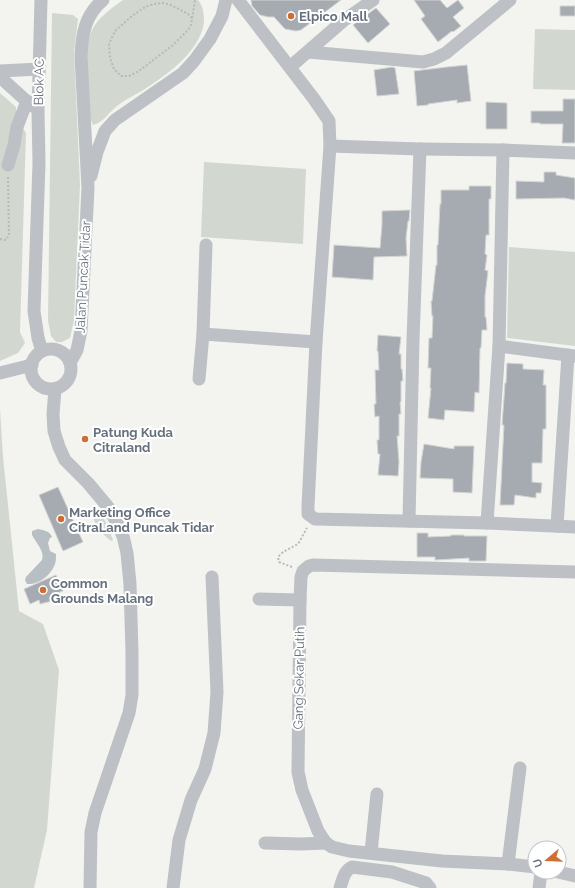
<svg xmlns="http://www.w3.org/2000/svg" width="575" height="888" font-family="Raleway,sans-serif">
<style>
.green{fill:#d2d8d0}
.water{fill:#b8bfc4}
.building{fill:#a6abb2;stroke:#d4d5d3}
.lines{fill:none;stroke-linecap:round;stroke-linejoin:round}
.path{stroke:#b7b9bc;stroke-width:2;stroke-dasharray:2 2;stroke-linecap:butt}
.minor{stroke:#bdc0c4;stroke-width:13}
.poi-dot{fill:#ce6e35;stroke:#fff;stroke-width:1.5}
.labels{text-anchor:middle;dominant-baseline:central;stroke-width:4;stroke-linejoin:round;paint-order:stroke}
.poi-label{font-size:13px;font-weight:bold;fill:#66707e;stroke:#fff;text-anchor:start}
.street-label{font-size:13px;fill:#66707e;stroke:#fff}
</style>
<rect width="100%" height="100%" fill="#f3f3f0"/>
<g class="green">
<path d="M123 0H198C203 6 204 13 204 20 203 47 172 71 151 85 140 93 127 98 117 106 109 112 103 123 93 125L90 117C89 104 89 92 88 79 87 61 84 41 95 25 102 15 113 7 123 0Z"/>
<polygon points="52,13 73,15 78,19 74,52 80,184 74,320 70,338 62,342 56,342 51,336 48,321"/>
<polygon points="535,29 575,30 575,90 533,89"/>
<polygon points="0,93 16,107 16,117 26,133 20,332 25,343 18,353 0,361"/>
<polygon points="204,162 306,169 303,244 201,237"/>
<polygon points="509,247 575,252 575,346 507,338"/>
<polygon points="0,409 3,457 19,611 43,624 59,670 47,830 34,888 0,888"/>
<path d="M92 506H93C103 513 109 529 113 540L111 541C100 533 90 520 92 506Z"/>
</g>
<path class="water" d="M38 529C43 530 50 531 52 537L50 538 48 543 50 551 56 554C56 558 56 561 55 564 51 575 39 585 27 584L25 580 26 577 42 560C45 551 36 543 32 535V531Z"/>
<g class="building">
<polygon points="251,0 341,0 301,30 296,31 285,29 274,17 268,17 260,15 252,6"/>
<polygon points="414,0 440,0 447,8 458,0 464,8 453,17 461,26 453,32 452,31 438,42 421,19 425,16"/>
<rect x="560" y="6" width="15" height="10"/>
<polygon points="376,8 390,24 368,43 353,25"/>
<polygon points="467,65 471,101 457,103 457,100 428,104 428,105 417,106 414,71 447,67"/>
<polygon points="392,67 395,68 399,94 377,96 374,70"/>
<polygon points="563,99 575,99 575,143 562,143 563,124 540,124 540,123 531,123 531,111 563,111"/>
<polygon points="486,102 507,103 507,129 486,129"/>
<polygon points="544,172 556,172 556,175 575,178 575,200 564,198 516,199 516,181 544,182"/>
<polygon points="469,186 491,186 491,199 489,199 489,235 486,235 485,254 487,255 485,270 488,271 485,296 485,317 486,317 487,330 482,330 481,348 480,348 479,393 475,392 474,412 445,410 444,420 428,418 431,388 430,388 431,368 428,368 429,338 432,338 433,316 432,316 431,301 432,301 436,265 437,265 437,245 438,245 440,204 441,204 441,190 469,190"/>
<polygon points="410,210 409,221 408,221 406,238 407,256 374,257 373,280 332,277 334,245 380,248 382,224 382,211"/>
<polygon points="378,335 401,337 399,354 401,354 401,369 402,369 403,381 401,381 401,402 400,402 401,414 399,414 399,436 397,436 399,462 398,476 378,475 380,454 378,454 377,440 379,440 379,416 375,417 374,404 376,404 375,370 379,370 378,351 377,351"/>
<polygon points="507,363 523,364 523,369 544,370 543,385 546,385 546,429 543,429 542,463 532,463 532,482 542,483 541,493 536,493 536,498 515,495 514,505 500,505 504,425 502,425 504,398 505,383 506,383"/>
<polygon points="424,444 454,449 454,446 474,446 472,493 453,492 453,479 420,478 421,462"/>
<polygon points="58,487 83,542 63,551 39,495"/>
<polygon points="417,533 428,533 428,537 451,536 451,535 464,535 464,536 487,536 486,561 469,561 469,558 435,560 435,557 417,557"/>
<polygon points="56,575 63,591 54,594 56,600 40,604 39,600 30,604 24,589"/>
</g>
<g class="lines">
<g class="path">
<polyline points="192,18 188,14 171,5 163,3 154,4 145,7 132,16 115,31 109,44 110,58 114,69 121,76 129,76 139,71 173,45 188,30 191,25 195,0"/>
<polyline points="0,239 6,240 9,235 8,176"/>
<polyline points="292,567 279,562 278,557 283,552 298,544 307,528"/>
</g>
<g class="minor">
<polyline points="41,0 38,112 39,163 34,311 38,338 42,351"/>
<polyline points="238,0 314,99 329,121 330,146 420,149 503,150"/>
<polyline points="308,52 423,62 434,59 446,53 510,0"/>
<polyline points="290,67 343,21 373,0"/>
<polyline points="0,71 39,69"/>
<polyline points="0,77 32,106"/>
<polyline points="330,146 316,342 308,506 308,514 315,519 487,523 575,527"/>
<polyline points="8,165 14,145 17,127 27,101"/>
<polyline points="91,176 97,152 105,131 115,120 183,73 194,61 210,39 222,16 226,0"/>
<polyline points="203,334 316,342"/>
<polyline points="499,346 575,356"/>
<circle cx="51" cy="369" r="20"/>
<path d="M70 363 77 350 81 331 88 188 81 56C82 34 85 15 103 0"/>
<polyline points="0,373 32,365"/>
<polyline points="199,379 203,334 206,245"/>
<polyline points="55,389 53,414 54,431 59,447 65,460 88,483 108,507 117,523 123,536 127,553 130,584 132,652 132,695 129,713 95,813 91,832 90,888"/>
<polyline points="409,521 413,340 420,149"/>
<polyline points="487,523 499,346 503,150 575,153"/>
<polyline points="557,526 568,355"/>
<polyline points="259,599 300,600"/>
<polyline points="265,843 301,844 326,843"/>
<polyline points="371,852 377,794"/>
<polyline points="508,864 520,768"/>
<polyline points="535,867 508,864 442,861 349,851 332,847 326,843 318,831 302,790 298,772 300,600 301,577 303,571 309,566 313,565 575,572"/>
<polyline points="558,872 575,876"/>
<polyline points="173,888 179,840 191,800 205,769 214,733 217,692 212,577"/>
<path d="M340 888C343 879 344 871 352 867L392 872 426 883 430 888"/>
<polyline points="539,888 541,872"/>
</g>
</g>
<g class="poi-dot">
<circle cx="291" cy="16" r="4"/>
<circle cx="85" cy="439" r="4"/>
<circle cx="61" cy="519" r="4"/>
<circle cx="43" cy="590" r="4"/>
</g>
<g class="labels">
<g class="poi-label">
<text x="299" y="16">Elpico Mall</text>
<text x="93" y="432">Patung Kuda<tspan x="93" dy="15">Citraland</tspan></text>
<text x="69" y="512">Marketing Office<tspan x="69" dy="15">CitraLand Puncak Tidar</tspan></text>
<text x="51" y="583">Common<tspan x="51" dy="15">Grounds Malang</tspan></text>
</g>
<g class="street-label">
<text transform="translate(39 82) rotate(-89)">Blok AC</text>
<text transform="translate(83 277) rotate(-87)">Jalan Puncak Tidar</text>
<text transform="translate(299 678) rotate(-89)">Gang Sekar Putih</text>
</g>
</g>
<g transform="translate(547 860) rotate(251)"><circle r="19" fill="#ffffff" stroke="#c2c6cb"/>
<path d="M0-3L7 15L0 10L-7 15Z" fill="#ce6e35"/>
<text y="-6" font-size="11" font-weight="bold" text-anchor="middle" fill="#66707e">U</text>
</g>
</svg>
